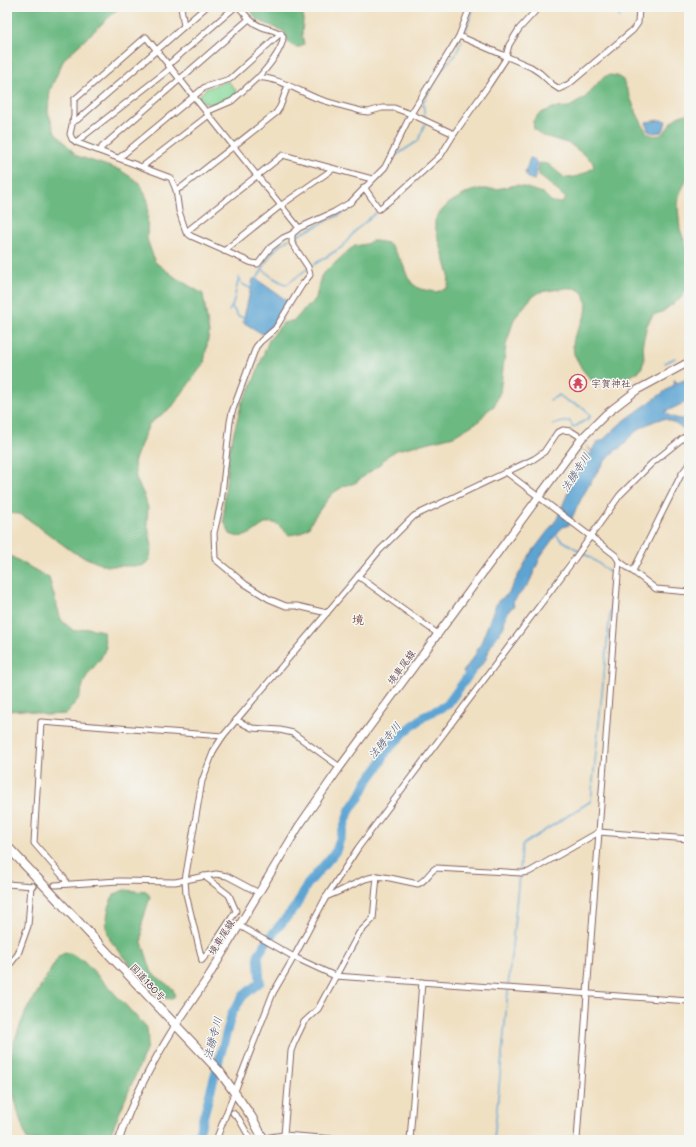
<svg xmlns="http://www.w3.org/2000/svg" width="696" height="1147" font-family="Mali,'Klee One',sans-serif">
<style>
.green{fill:#86d99a;stroke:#687c62}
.forest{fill:#6cb982;stroke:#5b6c56}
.water{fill:#5da4d3;stroke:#54627f}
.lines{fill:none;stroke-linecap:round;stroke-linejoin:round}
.stream{stroke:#5da4d3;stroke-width:1.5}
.river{stroke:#5da4d3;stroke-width:9}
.minor-tunnel{stroke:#cfb9a4;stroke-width:5;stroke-dasharray:5 2.5;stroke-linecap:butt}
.minor-casing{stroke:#846360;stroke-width:7}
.tertiary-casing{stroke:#846360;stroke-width:8}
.secondary-casing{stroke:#846360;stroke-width:9}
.trunk-casing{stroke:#846360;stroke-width:10}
.minor{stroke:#fff;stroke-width:5}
.tertiary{stroke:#fff;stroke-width:6}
.secondary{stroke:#fff;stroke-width:7}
.trunk{stroke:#fff;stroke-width:8}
.labels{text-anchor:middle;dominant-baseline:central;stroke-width:3;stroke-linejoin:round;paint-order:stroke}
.poi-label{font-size:10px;fill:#4a1f2b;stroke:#f6f6f2;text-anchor:start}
.street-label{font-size:10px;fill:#4a1f2b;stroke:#f6f6f2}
.water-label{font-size:11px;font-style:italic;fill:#52546e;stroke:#f6f6f2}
.quarter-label{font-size:12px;font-weight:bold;fill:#7d544c;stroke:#f6f6f2}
</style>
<rect width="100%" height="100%" fill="#f6f6f2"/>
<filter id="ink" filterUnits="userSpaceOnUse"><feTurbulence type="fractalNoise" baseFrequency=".025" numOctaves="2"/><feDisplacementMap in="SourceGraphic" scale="8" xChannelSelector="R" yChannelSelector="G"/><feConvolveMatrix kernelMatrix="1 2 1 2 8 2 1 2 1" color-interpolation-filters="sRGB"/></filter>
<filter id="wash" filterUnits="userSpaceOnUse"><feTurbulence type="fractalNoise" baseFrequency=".012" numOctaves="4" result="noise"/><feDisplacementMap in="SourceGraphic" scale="16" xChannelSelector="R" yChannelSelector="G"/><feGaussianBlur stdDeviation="0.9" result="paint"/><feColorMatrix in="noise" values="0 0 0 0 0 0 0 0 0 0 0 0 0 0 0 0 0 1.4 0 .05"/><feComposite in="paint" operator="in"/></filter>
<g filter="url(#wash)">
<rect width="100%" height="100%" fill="#f0e0c2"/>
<path class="green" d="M228 81 238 93C236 95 233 98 231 99 222 106 204 106 197 97L207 88Z"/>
<g class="forest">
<polygon points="7,7 120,7 64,59 50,90 48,112 55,132 77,156 120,170 140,183 148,201 147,239 155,262 176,278 203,294 209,333 204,363 172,407 149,424 134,462 136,479 144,495 148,508 147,522 152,546 149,561 142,566 107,566 100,564 73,552 28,519 19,514 7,513"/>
<path d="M249 7H304L302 34 304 44 300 47C290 48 287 41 285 32L256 19Z"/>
<path d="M610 75 617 76 623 80 637 114 647 133 654 136 661 135C673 126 669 116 689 114V177L686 180 679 196 678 207 680 229 689 254V283L686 290 680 299 674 303 662 312 653 315 647 325 643 342 644 361 642 367 639 371 629 377 604 380H591L582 369 574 354 573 345 574 337 586 314 587 305 585 296 581 291 575 288H566L540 292 531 298 514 319 506 345 500 392 494 406 487 411 479 421 454 436 397 450 387 456 379 465 355 483 344 486 333 493 324 504 313 519 309 527 300 533 289 535C285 532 280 526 277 524 260 516 253 545 230 534L224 521V503L229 451 242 402 252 385 269 340 283 323 295 320 305 308 313 302 316 298 321 276 349 250 355 246 366 244 372 241H376L387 243 391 246 402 262 408 278 414 285 420 289 436 292 443 290 448 287 449 275 435 226V221L437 216 449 203 469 192 479 189H496L517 185 543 193 552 202 562 203 566 198 540 176 538 171 540 163 548 164 565 178C577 178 584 174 594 167L592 161 570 144 541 135 534 129 533 121 539 114 553 108 569 107 585 98 603 77Z"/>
<polygon points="7,554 49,578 61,620 74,631 88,628 103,631 106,647 101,658 88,674 84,682 79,698 66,714 46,715 25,710 7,711"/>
<polygon points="124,890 147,892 150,897 142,923 142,942 152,973 173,989 175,997 172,999 162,998 151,989 110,940 106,926 108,912 111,900 115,894"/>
<polygon points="65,953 72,954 84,961 147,1028 148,1038 146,1050 108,1140 27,1140 19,1116 9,1075 13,1044 26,1011 59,956"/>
</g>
<g class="water">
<polygon points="660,120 666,121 664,129 662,132 654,133 648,131 646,122"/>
<polygon points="530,158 534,159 537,163 536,178 534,180 528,178 525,173"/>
<polygon points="253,279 256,279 289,302 271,328 264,335 243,322"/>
<path d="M689 378V403L686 402 665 412C670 418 682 420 689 419V424L682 428C677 425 670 420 665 419 656 418 637 429 631 436 627 439 625 444 621 448 605 450 575 509 569 525L563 527 558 532 542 554 529 583 513 602 514 606 509 610 505 619 504 626 490 647 486 659 472 677 463 672 475 655 481 643 494 609 498 601 508 594 529 556 557 519 577 471 589 456 582 450 590 455 592 452 586 446 592 451 596 443 604 439 621 423 675 384 674 380H675L677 383Z"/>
</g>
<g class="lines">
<g class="stream">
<polyline points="615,7 620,18"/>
<polyline points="465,32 474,7"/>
<polyline points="425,119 423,102 444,66 455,56 462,41"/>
<polyline points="378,180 392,162 395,156 418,141 425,124"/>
<polyline points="368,190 374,184"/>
<polyline points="384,209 392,202"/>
<polyline points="294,237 349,210 354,207 364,195"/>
<polyline points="270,245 278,238"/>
<polyline points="313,265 342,247 356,230 378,211"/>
<polyline points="263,270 272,277 286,285 307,269"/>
<path d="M256 280C269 261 267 252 289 239"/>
<polyline points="232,307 238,316 246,318"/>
<polyline points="229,311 233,304 239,277 242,284 252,289"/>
<polyline points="665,363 675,358"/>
<polyline points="550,400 559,395 567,401 584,408 590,416"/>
<polyline points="553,425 558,423 570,421 573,428 590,417"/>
<polyline points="520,871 522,845 591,801 614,575 591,558 560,539 555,533"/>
<polyline points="508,987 519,875"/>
<polyline points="494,1140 508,991"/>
</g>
<polyline class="river" points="197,1140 232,1013 243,996 260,982 258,955 270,937 296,906 307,885 336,851 350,809 359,798 367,782 379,766 386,752 405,732 426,715 447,705 468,676 475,665"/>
</g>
</g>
<g filter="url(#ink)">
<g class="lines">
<polyline class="minor-tunnel" points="33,886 55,885"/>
<defs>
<g id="minor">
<polyline points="181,7 184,26"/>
<path d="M239 7C245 14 251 23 260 26 268 30 276 29 283 36 284 48 267 68 259 77"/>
<polyline points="459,36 531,67 540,73 553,85 559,89 569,84 633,30 638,23 639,7"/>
<polyline points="168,65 235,7"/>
<path d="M206 112 232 101 257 78C272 75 301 92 316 98 331 103 346 107 361 111L368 112 382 108H394L411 114 454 134"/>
<polyline points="72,122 77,120 206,7"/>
<polyline points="76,142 171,68"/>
<polyline points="100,151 102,147 249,19"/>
<polyline points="119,158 205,87 230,79 281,33"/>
<polyline points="143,166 209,115"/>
<polyline points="364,187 379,209 398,194 441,155 454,134 488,86 505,60 509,45 519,29 539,7"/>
<polyline points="176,190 182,187 276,113 280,107 288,85"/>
<polyline points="299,228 146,37 74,100 74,116 70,134 72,139 78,143 171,178 176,190 179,211 186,232 191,236 252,263 258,264 270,248 283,238 292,234 299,228 334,212 351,202 385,167 411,114 459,36 470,7"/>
<polyline points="186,232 283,155 372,179"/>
<polyline points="292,234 292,243 308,267 310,275 302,285 275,329 261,341 256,347 232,412 230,422 221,503 214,533 215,559 245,584 269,599 286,606 297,606 327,613"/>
<polyline points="224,251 280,206 333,169"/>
<polyline points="506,472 615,555 619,561 656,589 689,592"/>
<polyline points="633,571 681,475 689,464"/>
<polyline points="358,576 438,634"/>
<polyline points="236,720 252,728 280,730 293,733 340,767"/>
<polyline points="7,884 33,886"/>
<polyline points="66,884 65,879 34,843 41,722 223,736"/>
<polyline points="55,885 119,881 175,882 216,874 227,876 259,893"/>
<path d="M326 897 340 891 365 879 377 876 390 878 418 884C426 881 429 872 436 868L522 873 529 872 599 832 689 839"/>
<polyline points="240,926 294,957 335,976 689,1001"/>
<polyline points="202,960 186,894 185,880 202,781 214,750 223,736 380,550 414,516 534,459 544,452 557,433 563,430 571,431 582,438"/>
<polyline points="202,960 209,952 236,911 229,895 204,876"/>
<polyline points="7,968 18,954 28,926 31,886"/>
<polyline points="233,1113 239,1119 251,1140"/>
<polyline points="270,1137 284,1135 284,1140"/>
<polyline points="216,1140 273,993 294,957 326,897 358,848 573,561 620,495 651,464 683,438 689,435"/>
<polyline points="346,1140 284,1135 291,1051 294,1043 304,1022 318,1009 359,933 373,919 377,876"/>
<polyline points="410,1140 422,982"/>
<polyline points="577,1140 587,994 619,561"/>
</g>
<path id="tertiary" d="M119 1140C132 1099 153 1062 175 1026"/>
<polyline id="secondary" points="175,1026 207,979 299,826 340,767 582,438 606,414 637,390 689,362"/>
<polyline id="trunk" points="7,846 220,1072 251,1116 264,1140"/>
</defs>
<use href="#minor" class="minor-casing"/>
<use href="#tertiary" class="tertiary-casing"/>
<use href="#secondary" class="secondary-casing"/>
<use href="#trunk" class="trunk-casing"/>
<use href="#minor" class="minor"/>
<use href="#tertiary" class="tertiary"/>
<use href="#secondary" class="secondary"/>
<use href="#trunk" class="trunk"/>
</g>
</g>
<defs>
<symbol id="temple-ring" viewBox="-11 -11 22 22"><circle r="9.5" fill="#f6f6f2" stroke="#d1495b" stroke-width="1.5"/><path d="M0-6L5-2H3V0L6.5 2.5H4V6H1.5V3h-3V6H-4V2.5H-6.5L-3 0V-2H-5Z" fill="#d1495b"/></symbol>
</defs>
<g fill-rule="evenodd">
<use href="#temple-ring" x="568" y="373" width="20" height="20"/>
</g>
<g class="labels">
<g class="poi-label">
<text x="591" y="383">宇賀神社</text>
</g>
<g class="street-label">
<text transform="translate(401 667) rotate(-54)">境車尾線</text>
<text transform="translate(221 937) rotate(-58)">境車尾線</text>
<text transform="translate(148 982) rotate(47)">国道180号</text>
</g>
<g class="water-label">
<text transform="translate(575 472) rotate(-57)">法勝寺川</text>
<text transform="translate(384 740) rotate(-50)">法勝寺川</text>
<text transform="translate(212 1038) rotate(-75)">法勝寺川</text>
</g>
<g class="quarter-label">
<text x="358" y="619">境</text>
</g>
</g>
<rect width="696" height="1147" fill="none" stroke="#f6f6f2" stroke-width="24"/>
</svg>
